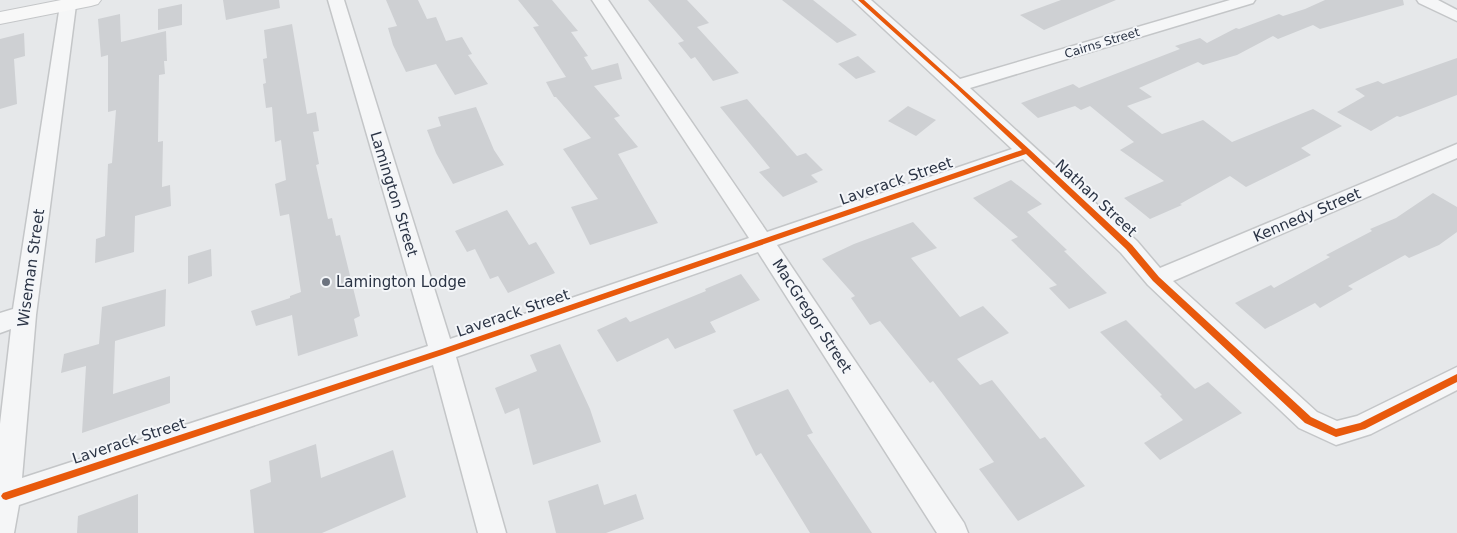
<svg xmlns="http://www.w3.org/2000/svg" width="1457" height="533" viewBox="0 0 1457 533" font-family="'DejaVu Sans',sans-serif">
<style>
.building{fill:#ced0d3}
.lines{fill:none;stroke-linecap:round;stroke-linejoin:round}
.street-casing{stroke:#c4c6c8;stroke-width:3}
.secondary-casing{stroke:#c4c6c8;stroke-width:2}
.street{fill:#f5f6f7;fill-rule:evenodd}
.secondary{fill:#f8f8f8;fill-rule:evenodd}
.cycleway-casing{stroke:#f4f6f9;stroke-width:3}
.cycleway{fill:#e8590c;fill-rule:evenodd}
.poi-dot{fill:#6c737f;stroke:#f4f6f9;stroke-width:2}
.labels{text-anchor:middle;stroke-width:4;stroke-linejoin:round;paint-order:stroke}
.far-street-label{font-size:12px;fill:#2b3445;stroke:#f4f6f9}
.street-label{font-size:15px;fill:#2b3445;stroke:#f4f6f9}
.poi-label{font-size:15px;fill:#2b3445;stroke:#f4f6f9;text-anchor:start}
</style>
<rect width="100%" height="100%" fill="#e6e8ea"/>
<g class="building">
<path d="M223,0H279L280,8L226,20Z"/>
<path d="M386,0H418L427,19L436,17L446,41L462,37L472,54L468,55L488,84L455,95L436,64L406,72L393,45L388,28L397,26Z"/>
<path d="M518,0H552L578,31L571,32L588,56L584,57L592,70L618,63L622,79L594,86L620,116L614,118L638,147L618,154L658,223L590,245L571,207L598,199L563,149L591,138L556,97H554L546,82L566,77L533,27L539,26Z"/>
<path d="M648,0H687L709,23L697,27L739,73L713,81L695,57L691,59L678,43L684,41Z"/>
<path d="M782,0H813L857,35L837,43Z"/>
<path d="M1061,0H1116L1044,30L1020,15Z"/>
<path d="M1325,0H1403L1404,5L1320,29L1313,25L1278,39L1273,36L1237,55L1203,65L1198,62L1139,88L1152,97L1127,106L1162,134L1203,120L1232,142L1313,109L1342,126L1301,148L1311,155L1246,187L1230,176L1180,204L1182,205L1150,219L1124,198L1164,181L1120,150L1134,142L1090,106L1081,110L1075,106L1038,118L1021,103L1073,84L1079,88L1180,49L1175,46L1200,38L1207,43L1236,28L1239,29L1279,14L1283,16L1305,9Z"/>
<path d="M182,4V25L158,30V9Z"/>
<path d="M120,14L121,42L166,31L167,61H164L165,74L159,75L158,142L163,141L162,187L170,185L171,206L135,216L134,252L95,263L96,239L105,236L108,164L112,163L116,110L108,112V55L101,57L98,19Z"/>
<path d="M292,24L307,114L316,112L319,131L313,132L319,164L316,165L328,219L332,218L336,236L340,235L360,316L354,319L358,336L298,356L292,315L256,326L251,311L290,298V296L301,292L289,214L280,216L275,184L286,180L281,140L275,142L272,107L266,108L263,84L266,83L263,59L267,58L264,30Z"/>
<path d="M24,33L25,56L14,59L17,104L0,109V39Z"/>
<path d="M858,56L876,72L856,79L838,64Z"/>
<path d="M1457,58V95L1400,117L1397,116L1371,131L1337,112L1365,96L1355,89L1378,81L1383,84Z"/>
<path d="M747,99L797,156L806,153L823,170L811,175L818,182L783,197L759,172L770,168L720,107Z"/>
<path d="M908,106L936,120L916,136L888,121Z"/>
<path d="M476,107L494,150L504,165L453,184L436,153L427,130L441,126L438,117Z"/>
<path d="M1011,180L1042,204L1027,212L1067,250L1064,251L1107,293L1069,309L1049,288L1057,285L1011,240L1018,237L973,198Z"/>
<path d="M1433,193L1457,207V232L1439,245L1409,258L1405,255L1348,286L1353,289L1320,308L1315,303L1265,329L1235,303L1271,285L1274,288L1330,257L1326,255L1372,231L1370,229L1396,218Z"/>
<path d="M507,210L529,245L536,242L555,273L508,293L498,276L490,279L475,249L467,252L455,231Z"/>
<path d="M913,222L937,248L911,258L960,317L983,306L1009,333L957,359L980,385L992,380L1040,439L1045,437L1085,486L1018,521L979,469L994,462L933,381L930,383L880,321L870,325L851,298L855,296L822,259L854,244Z"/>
<path d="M211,249L212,276L188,284V256Z"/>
<path d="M741,274L760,300L710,322L716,332L675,349L668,338L617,362L597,330L626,317L630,322L706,291L705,289Z"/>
<path d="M166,289L165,326L115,341L113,394L170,376V403L82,433L86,366L61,373L64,354L99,344L102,307Z"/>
<path d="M1126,320L1195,389L1208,382L1242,413L1160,460L1144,443L1183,420L1160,396L1162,395L1100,332Z"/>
<path d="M560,344L590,409L601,442L533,465L519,408L505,414L495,388L537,371L530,355Z"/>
<path d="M788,389L813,433L807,435L872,533H810L761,453L756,456L733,410Z"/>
<path d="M316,444L321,478L393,450L406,497L322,533H254L250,490L271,482L269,461Z"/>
<path d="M598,484L604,505L636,494L644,519L606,533H556L548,501Z"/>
<path d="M138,494V533H77L78,516Z"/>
</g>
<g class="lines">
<g class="street-casing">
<g id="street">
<path d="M68,0L74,2L76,5L36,315L22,478L428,346L328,0H344L450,339L749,238L592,0H608L767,232L1012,149L853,0H871L960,79L1230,0H1255L1253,3L970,88L1137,241L1160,268L1457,144V158L1173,281L1317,412L1337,421L1357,416L1457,367V390L1371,434L1336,445L1299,428L1148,285L1121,253L1023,159L777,245L964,523L968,533H937L758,252L456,357L506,533H478L433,365L19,505L14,533H0V424L11,329L0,333V313L13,309L60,5L62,2Z"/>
<path d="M1417,0H1438L1457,10V21L1419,3Z"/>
</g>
</g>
<g class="secondary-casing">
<path id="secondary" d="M61,0H101L98,4L91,6L0,24V12Z"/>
</g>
<use href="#street" class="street"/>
<use href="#secondary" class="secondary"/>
<g class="cycleway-casing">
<path id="cycleway" d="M858,0H864L1029,149L1132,245L1159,277L1311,417L1336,429L1360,423L1457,374V382L1365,429L1336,437L1305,423L1153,281L1126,249L1026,154L442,355L6,500L3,499L1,496L3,493L6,492L442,349L1022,150L955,87Z"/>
</g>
<use href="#cycleway" class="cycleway"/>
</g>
<circle class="poi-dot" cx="326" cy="282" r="5"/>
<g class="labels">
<g class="far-street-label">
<text transform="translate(1102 43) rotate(-17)" y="4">Cairns Street</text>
</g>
<g class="street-label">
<text transform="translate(896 181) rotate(-19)" y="5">Laverack Street</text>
<text transform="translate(394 194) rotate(73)" y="5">Lamington Street</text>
<text transform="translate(1096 198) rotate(43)" y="5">Nathan Street</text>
<text transform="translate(1307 215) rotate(-23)" y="5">Kennedy Street</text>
<text transform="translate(31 268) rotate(-82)" y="5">Wiseman Street</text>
<text transform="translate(513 313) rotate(-19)" y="5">Laverack Street</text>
<text transform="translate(812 316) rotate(57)" y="5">MacGregor Street</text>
<text transform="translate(129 441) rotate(-18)" y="5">Laverack Street</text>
</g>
<g class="poi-label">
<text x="336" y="287">Lamington Lodge</text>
</g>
</g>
</svg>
